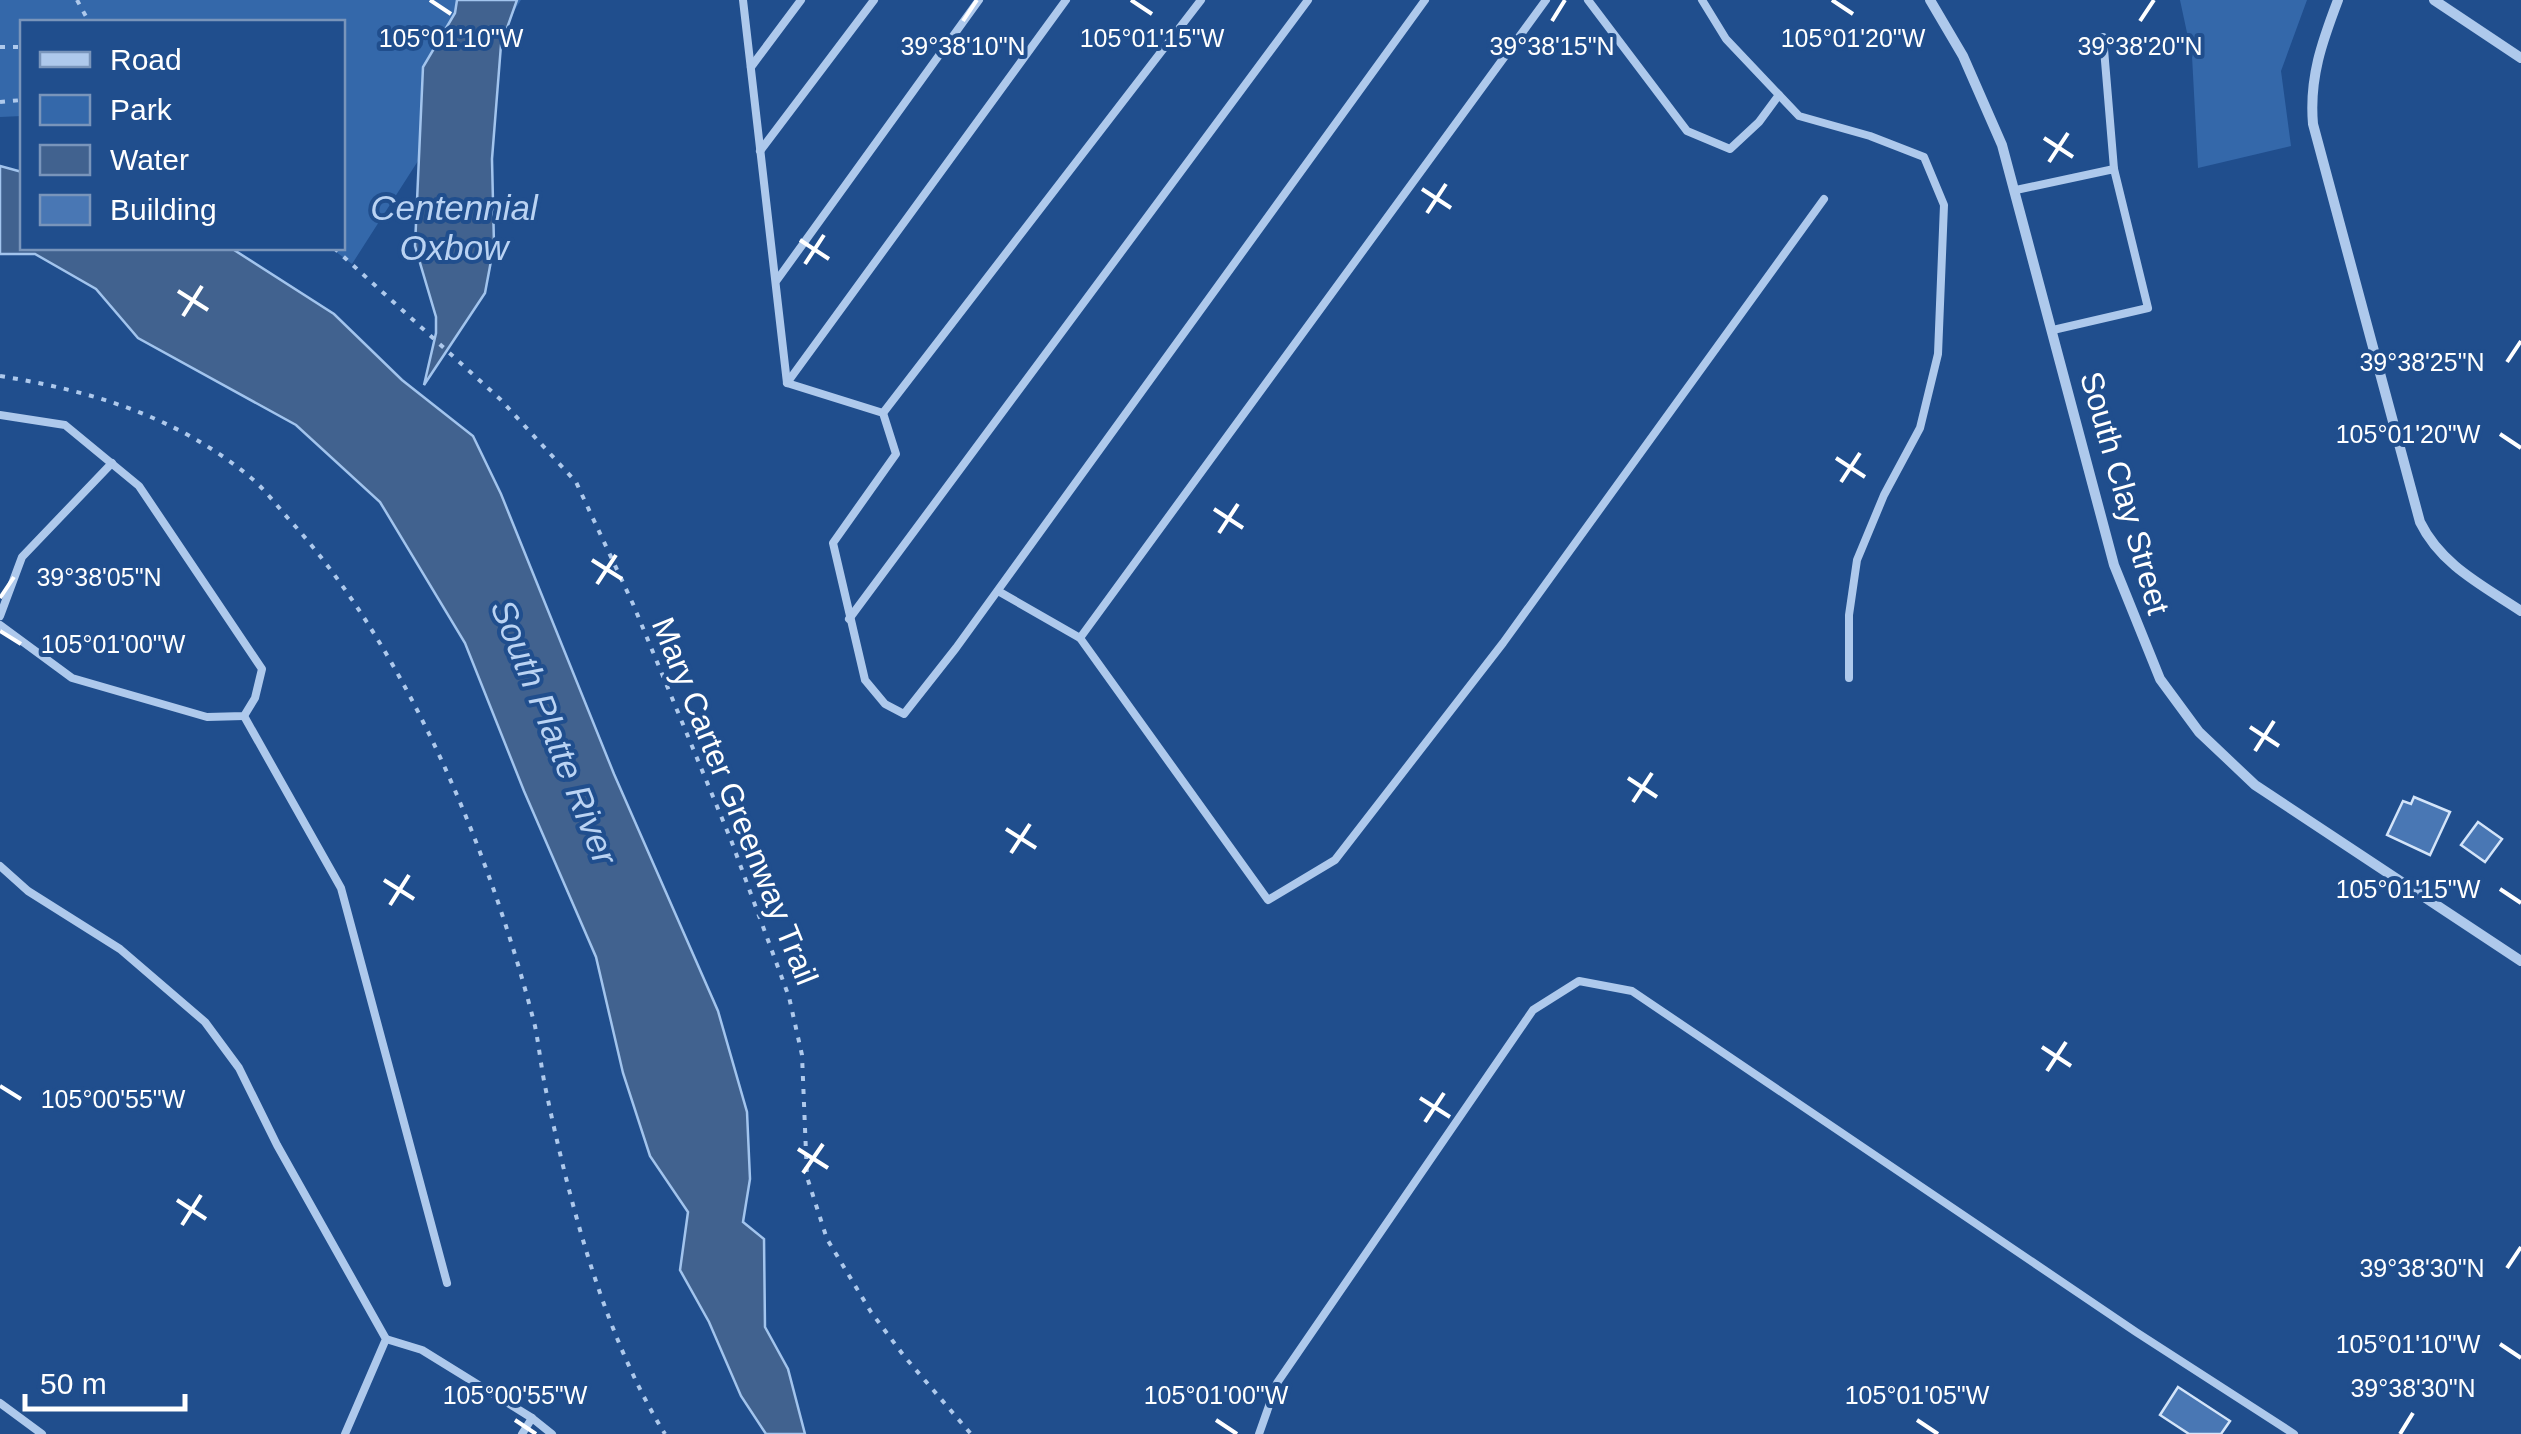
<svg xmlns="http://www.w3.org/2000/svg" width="2521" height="1434" viewBox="0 0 2521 1434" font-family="Helvetica,sans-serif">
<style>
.green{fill:#3468aa}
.water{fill:#41628f;stroke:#a2c4ed;stroke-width:2.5}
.building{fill:#4977b4;stroke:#d3e4f9;stroke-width:2.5}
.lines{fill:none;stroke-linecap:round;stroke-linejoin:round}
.path{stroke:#aec9ec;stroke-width:4;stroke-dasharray:5 8;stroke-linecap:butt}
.lane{stroke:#aec9ec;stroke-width:8}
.street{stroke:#aec9ec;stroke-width:10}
.ticks{fill:none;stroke:#fff;stroke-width:4}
.labels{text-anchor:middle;stroke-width:8;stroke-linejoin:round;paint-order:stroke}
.street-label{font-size:32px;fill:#fff;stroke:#204e8d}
.water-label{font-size:35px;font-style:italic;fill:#bad3f3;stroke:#204e8d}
.ticks-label{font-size:25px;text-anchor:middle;fill:#fff;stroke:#204e8d;stroke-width:8;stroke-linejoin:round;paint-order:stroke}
</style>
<rect width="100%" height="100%" fill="#204e8d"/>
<g class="green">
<path d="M0,0H521L352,264L331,248H342V22H22V116L0,117Z"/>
<path d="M2180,0H2307L2281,71L2291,146L2198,168L2192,56Z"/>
</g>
<g class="water">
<path d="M457,0H517L501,45L492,159L494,245L485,293L424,385L436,333V317L415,246L423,67L455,13Z"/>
<path d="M0,166L22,172V248H231L334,314L402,380L473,436L501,494L614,774L718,1011L747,1112L750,1179L743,1222L764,1239L765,1327L788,1369L805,1434H766L741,1396L709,1322L680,1270L688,1212L650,1156L623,1073L596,957L524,791L465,643L380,502L296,425L138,338L96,289L35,254H0Z"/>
</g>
<g class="building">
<path d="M2414,797L2450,812L2430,855L2387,835L2403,801L2411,804Z"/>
<path d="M2478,822L2502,839L2485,862L2461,845Z"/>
<path d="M2178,1387L2230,1421L2221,1434H2189L2160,1415Z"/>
</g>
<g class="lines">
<g class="path">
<path d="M77,0L89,22"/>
<path d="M0,47H22"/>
<path d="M0,102L22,100"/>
<path d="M334,248L500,399L576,482L633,604L731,840L789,997L802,1055L807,1177L827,1239L871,1312L904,1356L971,1434"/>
<path d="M0,376C92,391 175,416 249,476C266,490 280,510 295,526C411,657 492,858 535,1026C539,1046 541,1066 545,1086C569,1200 603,1334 665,1434"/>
</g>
<g class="lane">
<path d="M743,0L787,383L883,413L896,454L833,543L865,680L885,704L904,714L956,648L1425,0"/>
<path d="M1588,0L1687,131L1730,149L1759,122L1779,95"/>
<path d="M1702,0L1726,39L1799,116L1870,136L1924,157L1944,205L1938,354L1920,428L1884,495L1857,560L1849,615V678"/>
<path d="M2103,37L2114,169"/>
<path d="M751,67L801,0"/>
<path d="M760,151L874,0"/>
<path d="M2016,190L2114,169L2148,308L2053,330"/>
<path d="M777,280L979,0"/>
<path d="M787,383L1066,0"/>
<path d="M883,413L1201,0"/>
<path d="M0,415L65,425L139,486L262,669L255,698L244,716L207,717L72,678L0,625"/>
<path d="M998,591L1080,638L1268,900L1335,860L1503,643L1824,199"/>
<path d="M0,616L22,557L112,463"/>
<path d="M849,619L1308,0"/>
<path d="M1080,638L1546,0"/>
<path d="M244,716L341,888L447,1283"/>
<path d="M0,866L28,891L120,949L205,1022L239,1068L277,1145L386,1339L345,1434"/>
<path d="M386,1339L422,1350L532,1418"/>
<path d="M0,1403L42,1434"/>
<path d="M522,1434L532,1418L552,1434"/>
<path d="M1259,1434L1277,1383L1533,1010L1579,981L1632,991L2136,1332L2294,1434"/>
</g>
<g class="street">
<path d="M1930,0L1963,56L2002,145L2114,565L2160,679L2199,732L2255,785L2521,961"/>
<path d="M2338,0C2322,42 2309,78 2313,124L2420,522C2441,565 2482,585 2521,611"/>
<path d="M2434,0L2521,58"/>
</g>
</g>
<path class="ticks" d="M430,0L451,14M1131,0L1152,14M1832,0L1853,14M963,21L977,0M1552,21L1565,0M2140,21L2154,0M2044,138L2073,157M2049,162L2068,133M1422,189L1451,208M1427,213L1446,184M800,240L829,259M805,264L824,235M178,291L208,310M183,316L202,286M2507,362L2521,341M2500,434L2521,448M1836,458L1865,477M1841,482L1860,453M1214,509L1243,528M1219,533L1238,504M592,560L622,579M597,584L616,555M0,598L14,577M0,631L21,644M2250,727L2279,746M2255,751L2274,721M1628,778L1657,797M1633,802L1652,773M1006,829L1036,848M1011,853L1030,824M384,880L414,899M2500,889L2521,903M390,905L409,875M2042,1047L2071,1066M2047,1071L2066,1042M0,1086L21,1099M1420,1098L1450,1117M1425,1122L1444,1093M798,1149L828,1168M803,1173L823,1144M177,1200L206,1219M182,1225L201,1195M2507,1268L2521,1247M2500,1344L2521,1358M515,1420L536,1434M1216,1420L1237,1434M1917,1420L1938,1434M2400,1434L2413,1413"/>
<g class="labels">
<g class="street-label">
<text transform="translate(2125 493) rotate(74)" y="11">South Clay Street</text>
<text transform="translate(735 801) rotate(68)" y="11">Mary Carter Greenway Trail</text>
</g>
<g class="water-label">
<text x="454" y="220">Centennial<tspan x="454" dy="40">Oxbow</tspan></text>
<text transform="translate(554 732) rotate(68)" y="12">South Platte River</text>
</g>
</g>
<g class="ticks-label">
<text x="1152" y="47">105°01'15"W</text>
<text x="1853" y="47">105°01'20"W</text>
<text x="451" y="47">105°01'10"W</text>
<text x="963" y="55">39°38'10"N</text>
<text x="1552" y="55">39°38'15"N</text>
<text x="2140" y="55">39°38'20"N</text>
<text x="2422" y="371">39°38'25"N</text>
<text x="2408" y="443">105°01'20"W</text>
<text x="99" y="586">39°38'05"N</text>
<text x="113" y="653">105°01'00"W</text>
<text x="2408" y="898">105°01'15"W</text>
<text x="113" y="1108">105°00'55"W</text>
<text x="2422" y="1277">39°38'30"N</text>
<text x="2408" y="1353">105°01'10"W</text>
<text x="2413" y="1397">39°38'30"N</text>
<text x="515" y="1404">105°00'55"W</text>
<text x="1216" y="1404">105°01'00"W</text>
<text x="1917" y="1404">105°01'05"W</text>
</g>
<rect x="20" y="20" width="325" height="230" fill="#204e8d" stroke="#7995bb" stroke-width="2.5"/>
<rect x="40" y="52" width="50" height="15" fill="#aec9ec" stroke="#7995bb" stroke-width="2.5"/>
<text x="110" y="70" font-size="30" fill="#ffffff">Road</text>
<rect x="40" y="95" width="50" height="30" fill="#3468aa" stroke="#7995bb" stroke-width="2.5"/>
<text x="110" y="120" font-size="30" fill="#ffffff">Park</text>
<rect x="40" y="145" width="50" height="30" fill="#41628f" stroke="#7995bb" stroke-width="2.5"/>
<text x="110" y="170" font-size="30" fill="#ffffff">Water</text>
<rect x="40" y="195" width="50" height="30" fill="#4977b4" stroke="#7995bb" stroke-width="2.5"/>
<text x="110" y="220" font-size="30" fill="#ffffff">Building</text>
<path d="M25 1394v15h160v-15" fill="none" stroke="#ffffff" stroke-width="5"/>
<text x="40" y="1394" font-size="30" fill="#ffffff" stroke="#204e8d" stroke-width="8" paint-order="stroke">50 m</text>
</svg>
